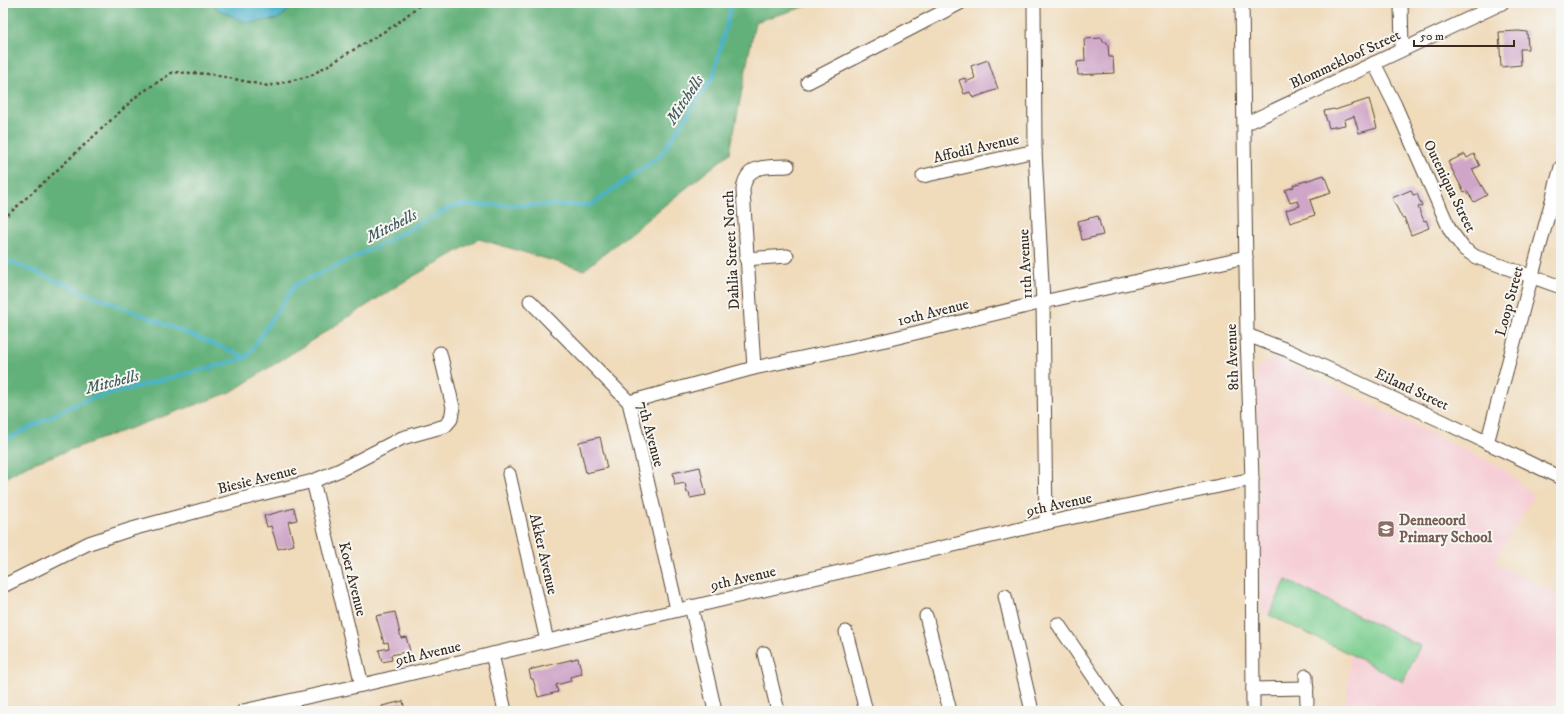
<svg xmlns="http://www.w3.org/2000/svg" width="1564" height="714" viewBox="0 0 1564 714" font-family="'IM FELL DW Pica',serif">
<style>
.built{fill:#f6cfd6}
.green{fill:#7bce90;stroke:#5b7c57}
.forest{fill:#64b17a;stroke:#506e4c}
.water{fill:#4bb3c9;stroke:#436e74}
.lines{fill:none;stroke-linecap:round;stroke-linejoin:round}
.stream{stroke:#4bb3c9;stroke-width:4}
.building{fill:#cfa5c8}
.minor-casing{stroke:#564536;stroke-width:15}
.path{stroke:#564536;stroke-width:2.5;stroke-dasharray:3 3;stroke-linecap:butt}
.minor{stroke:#fff;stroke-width:13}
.labels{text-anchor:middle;stroke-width:4;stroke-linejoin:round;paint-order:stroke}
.street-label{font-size:15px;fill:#3b2a1e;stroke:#f6f6f2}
.education-label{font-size:15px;font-weight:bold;fill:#785e54;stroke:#f6f6f2;text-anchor:start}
.water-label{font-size:16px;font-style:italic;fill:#415a5a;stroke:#f6f6f2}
</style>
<rect width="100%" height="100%" fill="#f6f6f2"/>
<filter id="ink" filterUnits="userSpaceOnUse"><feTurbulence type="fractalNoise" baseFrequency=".025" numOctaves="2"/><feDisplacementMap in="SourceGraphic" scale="8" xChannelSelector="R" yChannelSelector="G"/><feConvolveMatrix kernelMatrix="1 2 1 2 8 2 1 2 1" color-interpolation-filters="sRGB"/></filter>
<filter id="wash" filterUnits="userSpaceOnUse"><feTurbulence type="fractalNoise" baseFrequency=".012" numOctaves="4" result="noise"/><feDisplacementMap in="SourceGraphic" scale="16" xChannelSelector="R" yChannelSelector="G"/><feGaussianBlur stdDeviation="0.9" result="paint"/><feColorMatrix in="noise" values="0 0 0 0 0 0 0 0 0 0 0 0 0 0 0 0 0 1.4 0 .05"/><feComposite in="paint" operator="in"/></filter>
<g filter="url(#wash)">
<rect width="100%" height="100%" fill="#f0dbbb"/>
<path class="built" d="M1274,357L1504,469L1534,496L1494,562L1561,595V711H1346L1350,654L1261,611L1256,369Z"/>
<path class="green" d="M1286,580L1420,646L1403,682L1350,654L1269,615Z"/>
<path class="forest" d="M3,3H817L755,22L730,153L584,270L479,239L405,281L231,392L28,465L3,479Z"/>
<path class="water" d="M213,3H298L278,19L247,23L217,9Z"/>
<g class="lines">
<g class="stream">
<path d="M3,259L246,357"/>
<path d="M3,441L82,401L246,358L295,285L382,244L455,205H591L661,155L713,77L732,3"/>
</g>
</g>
<g id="blocks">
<g class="building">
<path d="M1519,31L1527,32L1528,49H1520L1521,65L1501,67L1499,32Z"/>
<path d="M1102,38L1103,42H1107V45H1108L1109,57H1113L1114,73L1078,75L1077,62L1085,61L1084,39Z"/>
<path d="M988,60L998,89L973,98L970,92L964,94L959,80L965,78L966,82L975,78L971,66Z"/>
<path d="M1369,99L1377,128L1359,133L1354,116L1344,120L1345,125L1329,128L1324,111L1334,109L1335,110Z"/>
<path d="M1465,154L1467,158L1474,154L1480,166L1472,169L1487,195L1474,202L1467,191L1464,192L1448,162Z"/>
<path d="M1324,175L1331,193L1310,200L1315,215L1290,223L1286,210L1300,206L1298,201L1290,203L1285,190L1294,187L1293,185Z"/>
<path d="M1411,190L1413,195L1417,194L1422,206L1418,207L1424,221L1426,220L1429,228L1411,235L1404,217L1402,218L1392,198Z"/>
<path d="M1098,216L1103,235L1082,240L1078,221Z"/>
<path d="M600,437L607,468L586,473L579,442Z"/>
<path d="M700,467L706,495L690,498L689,492L687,493L685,483L675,485L673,473Z"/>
<path d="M294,508L297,520L288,522L294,545L278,549L271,526L267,527L264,516Z"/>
<path d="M395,612L401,638L406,637L410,651L391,655L392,660L382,662L379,650L389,648L388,642L384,643L376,616Z"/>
<path d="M578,658L582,674L570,677L571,681L556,685L558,692L538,697L533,679H531L529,670Z"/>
<path d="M403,701L405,711H383L382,706Z"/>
</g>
</g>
</g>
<g filter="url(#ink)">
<use href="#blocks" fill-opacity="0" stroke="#564536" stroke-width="1"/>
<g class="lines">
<g class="minor-casing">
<g id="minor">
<path d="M1034,3L1035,151L1043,302L1046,523"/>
<path d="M1242,3L1247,335L1252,479L1253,711"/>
<path d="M1401,3L1402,49"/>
<path d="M1374,63L1395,105L1450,230L1464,249L1476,257L1561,287"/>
<path d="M808,82L960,3"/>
<path d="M1245,124L1502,3"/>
<path d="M923,176L1035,151"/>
<path d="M746,259L787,256"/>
<path d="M530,301L629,402L677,609"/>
<path d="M1247,335L1287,350L1442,421L1561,478"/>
<path d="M754,368L743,190C746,163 767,167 788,166"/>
<path d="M629,402L754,368L886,340L1043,302L1246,257"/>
<path d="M1487,443L1561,167"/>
<path d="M509,474L547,641"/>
<path d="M313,481L362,685"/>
<path d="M3,586L89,543L132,529L265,493L313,481L340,470L402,438L445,426L451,419L453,407L440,353"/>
<path d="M1005,596L1032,711"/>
<path d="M691,606L715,711"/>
<path d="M926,616L950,711"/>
<path d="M1058,624L1117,711"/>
<path d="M846,632L866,711"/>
<path d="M764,653L778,711"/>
<path d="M492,654L505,711"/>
<path d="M1306,676L1307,703"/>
<path d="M1253,689L1307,688"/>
<path d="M243,711L362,685L1046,523L1252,479"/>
</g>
</g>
<path class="path" d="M3,219L53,174L138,95L173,72L210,74L268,86L310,76L395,25L422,3"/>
<use href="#minor" class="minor"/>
</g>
</g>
<defs>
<g id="school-square" transform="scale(0.9)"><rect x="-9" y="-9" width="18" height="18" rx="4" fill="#8d6e63" stroke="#f6f6f2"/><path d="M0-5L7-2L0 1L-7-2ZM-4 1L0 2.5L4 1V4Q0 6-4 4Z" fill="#fff"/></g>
</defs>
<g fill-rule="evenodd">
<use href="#school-square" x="1386" y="529"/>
</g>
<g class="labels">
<g class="street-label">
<text transform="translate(1345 59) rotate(-25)" y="5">Blommekloof Street</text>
<text transform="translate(976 148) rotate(-13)" y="5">Affodil Avenue</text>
<text transform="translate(1450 186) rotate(64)" y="5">Outeniqua Street</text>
<text transform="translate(731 250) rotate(-93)" y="5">Dahlia Street North</text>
<text transform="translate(1025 264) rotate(-93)" y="5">11th Avenue</text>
<text transform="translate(1509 301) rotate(-75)" y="5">Loop Street</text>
<text transform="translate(933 312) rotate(-14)" y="5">10th Avenue</text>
<text transform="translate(1232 357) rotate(-92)" y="5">8th Avenue</text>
<text transform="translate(1412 389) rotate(25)" y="5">Eiland Street</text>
<text transform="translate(651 434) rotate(75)" y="5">7th Avenue</text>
<text transform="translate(257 479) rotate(-14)" y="5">Biesie Avenue</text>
<text transform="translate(1059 504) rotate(-12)" y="5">9th Avenue</text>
<text transform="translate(544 554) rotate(77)" y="5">Akker Avenue</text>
<text transform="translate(743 578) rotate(-13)" y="5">9th Avenue</text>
<text transform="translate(353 579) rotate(76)" y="5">Koer Avenue</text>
<text transform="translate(428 653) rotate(-13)" y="5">9th Avenue</text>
</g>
<g class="education-label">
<text x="1399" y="525">Denneoord<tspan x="1399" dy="17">Primary School</tspan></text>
</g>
<g class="water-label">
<text transform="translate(684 99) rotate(-57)" y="6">Mitchells</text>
<text transform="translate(391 225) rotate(-27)" y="6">Mitchells</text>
<text transform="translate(112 381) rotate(-15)" y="6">Mitchells</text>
</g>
</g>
<rect width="1564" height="714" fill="none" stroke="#f6f6f2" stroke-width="16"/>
<path d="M1414 40v6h100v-6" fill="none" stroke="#3b2a1e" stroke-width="2"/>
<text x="1420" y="40" font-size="12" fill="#3b2a1e" stroke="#f6f6f2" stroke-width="3" paint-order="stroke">50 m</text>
</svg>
